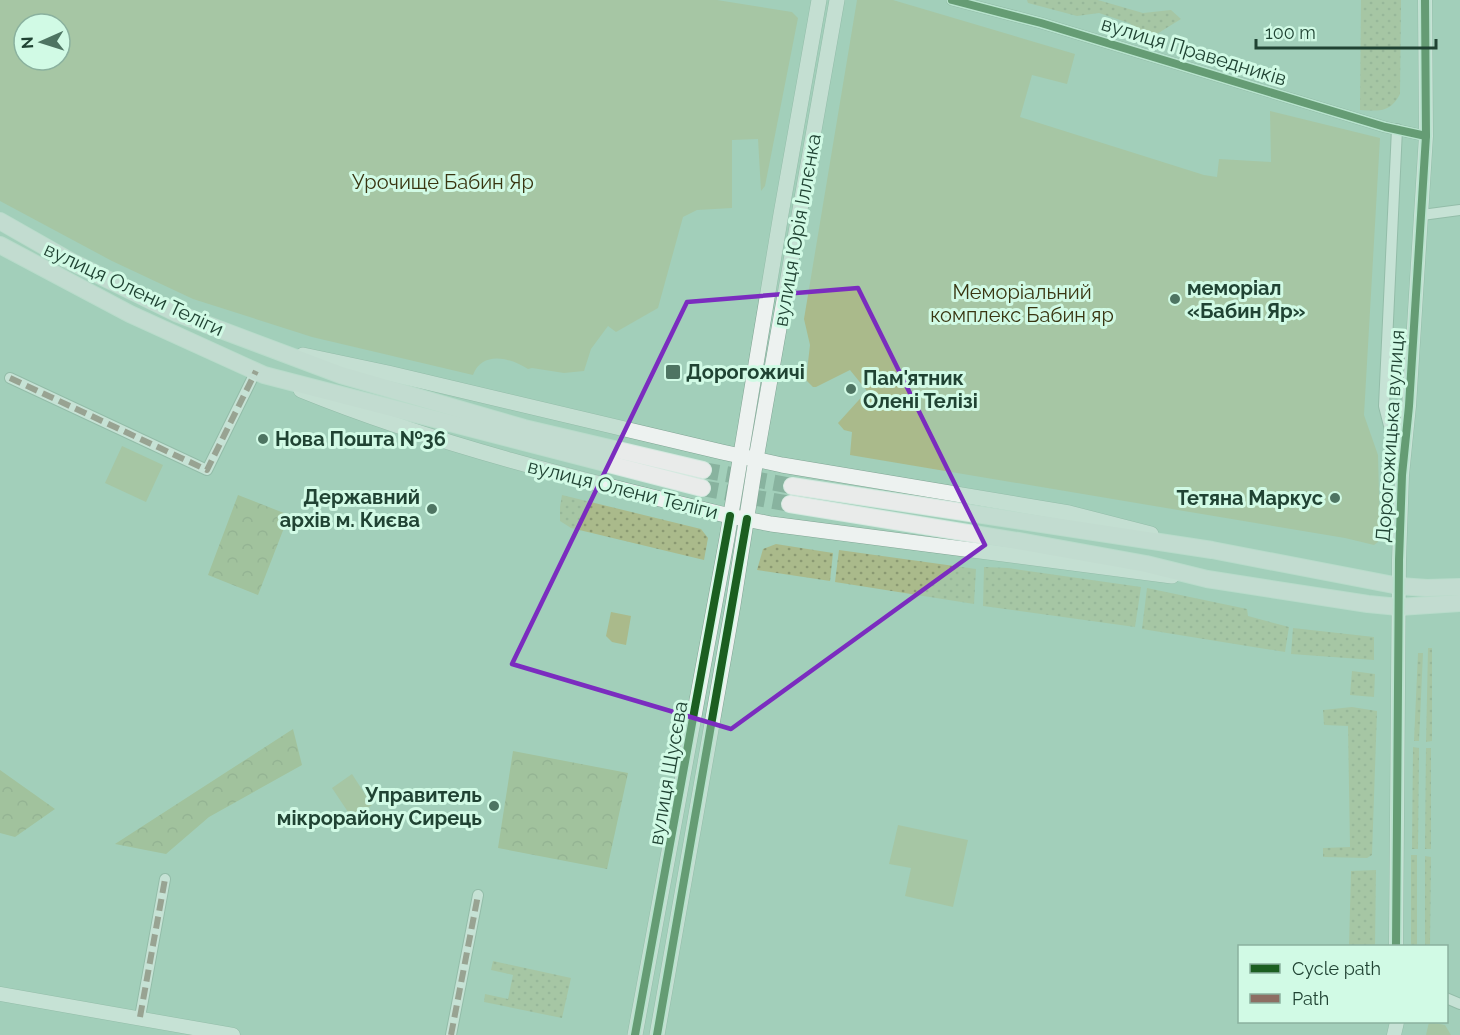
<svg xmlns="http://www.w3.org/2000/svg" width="1460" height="1035" viewBox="0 0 1460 1035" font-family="Raleway,sans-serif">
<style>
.grass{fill:url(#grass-dots)}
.forest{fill:url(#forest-crowns)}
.park{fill:#aaba8b;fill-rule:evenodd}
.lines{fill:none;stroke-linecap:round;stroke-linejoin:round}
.primary-tunnel{stroke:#88b39f;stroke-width:16;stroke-dasharray:16 8;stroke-linecap:butt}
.minor-casing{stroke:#80a594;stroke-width:12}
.tertiary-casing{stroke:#80a594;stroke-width:15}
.secondary-casing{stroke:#80a594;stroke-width:16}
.primary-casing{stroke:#d5e9e0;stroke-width:18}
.minor{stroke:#f1f8f5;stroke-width:10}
.tertiary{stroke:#f1f8f5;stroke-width:14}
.secondary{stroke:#edf2f0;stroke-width:15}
.primary{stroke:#e9ebea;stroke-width:16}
.quiet{stroke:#8d6e63;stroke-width:6;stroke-dasharray:12 6;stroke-linecap:butt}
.cycleway-casing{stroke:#d1fae5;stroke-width:11}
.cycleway{stroke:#1b5e20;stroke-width:8}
.marked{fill:none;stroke:#7b2cbf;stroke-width:4.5;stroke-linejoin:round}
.poi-dot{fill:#4e7462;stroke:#d1fae5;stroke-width:2}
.labels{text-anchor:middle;stroke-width:6;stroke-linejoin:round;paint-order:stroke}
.street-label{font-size:20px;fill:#204333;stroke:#d1fae5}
.park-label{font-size:20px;fill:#393511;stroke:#d1fae5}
.poi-label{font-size:20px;font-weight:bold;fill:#204333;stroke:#d1fae5;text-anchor:start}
</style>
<defs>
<pattern id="grass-dots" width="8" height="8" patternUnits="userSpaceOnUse" patternTransform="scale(1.5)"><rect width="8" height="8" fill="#aaba8b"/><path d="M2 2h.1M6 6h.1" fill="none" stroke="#8a9972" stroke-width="1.8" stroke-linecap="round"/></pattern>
<pattern id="forest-crowns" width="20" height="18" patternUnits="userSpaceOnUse" patternTransform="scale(1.5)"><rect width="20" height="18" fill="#a1b17a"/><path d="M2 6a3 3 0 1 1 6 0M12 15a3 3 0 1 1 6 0" fill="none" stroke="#839265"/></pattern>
</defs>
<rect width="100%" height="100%" fill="#a2cfba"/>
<g class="grass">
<path d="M1027,0H1098L1143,13L1171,10L1181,19L1152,37L1129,23L1099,13L1077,16L1028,3Z"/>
<path d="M1361,0H1401L1400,94C1390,113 1379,111 1360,110Z"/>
<path d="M562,495L701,529L708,538L704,560L571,528L560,521V507Z"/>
<path d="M776,544L833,553L830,581L757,570L763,549Z"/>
<path d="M839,550L976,569L974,604L835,582Z"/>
<path d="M984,567L1008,568L1141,587L1135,627L983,606Z"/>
<path d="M1147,588L1247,609L1248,616L1289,627L1285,652L1142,629Z"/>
<path d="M1293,628L1374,637V660L1291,654Z"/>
<path d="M1428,648H1432V741L1426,742Z"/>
<path d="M1418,653H1423L1419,741H1414Z"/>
<path d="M1352,671L1375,674L1374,697L1350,695Z"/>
<path d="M1352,707L1377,711L1372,855L1367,858L1323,857V848L1350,847L1348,726L1324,725L1323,710Z"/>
<path d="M1413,747L1419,748L1418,849H1412Z"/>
<path d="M1426,748H1431V849H1425Z"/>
<rect x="1411" y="855" width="6" height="91"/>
<path d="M1425,856L1431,857L1430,946H1425Z"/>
<path d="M1376,870L1375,946H1349L1351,871Z"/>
<path d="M493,961L571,978L562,1018L484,1002L485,994L508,999L513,975L491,970Z"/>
</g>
<g class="forest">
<path d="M238,495L289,515L258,595L208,575Z"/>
<path d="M293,729L302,765L209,817L166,854L115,844Z"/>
<path d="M513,751L628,773L607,869L498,848Z"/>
<path d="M0,770L55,809L15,837L0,833Z"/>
</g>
<g class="park">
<path d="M0,0H717L792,12L798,18L765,186L761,191L758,139L732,140V208L697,210L683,217L658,308L616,332L608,326L591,349L584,371L564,373L532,368L528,369C509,357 482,351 473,375L312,337L193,299L112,261L0,201ZM24,24H60V60H24Z"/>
<path d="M857,0H893L1075,54L1067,84L1032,75L1020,117L1204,175L1217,177L1219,159L1271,162L1270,111L1380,138L1364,415L1378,455L1380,529L1378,542L1374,545L1345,538L850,455L852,432L844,430L838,423L867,391L850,370L816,387H813L806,380L810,345L804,319Z"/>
<path d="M122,446L163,465L146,502L105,483Z"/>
<path d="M611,612L631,616L626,645L612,642L606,636Z"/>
<path d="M352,774L372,805L352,818L332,788Z"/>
<path d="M898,825L968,840L953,907L905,896L911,868L889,864Z"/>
<path d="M1429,1022L1445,1025L1451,1035H1426Z"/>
</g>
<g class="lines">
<g class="primary-tunnel">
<path d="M703,470L792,486"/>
<path d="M702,488L790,504"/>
</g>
<g class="minor-casing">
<g id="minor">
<path d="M952,0L1041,23L1385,127L1426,136"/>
<path d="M1397,129L1384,406L1400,469"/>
<path d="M1422,215L1460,210"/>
<path d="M10,378L207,470L256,371"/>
<path d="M1446,998L1460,1004"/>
<path d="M140,1017L165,879"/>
<path d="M451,1035L478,895"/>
</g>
</g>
<g class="tertiary-casing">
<g id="tertiary">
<path d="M1396,946L1399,560L1402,475L1409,406L1426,136L1425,0"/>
<path d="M0,994L233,1035"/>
<path d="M1394,1035L1397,1022"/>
</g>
</g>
<g class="secondary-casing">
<g id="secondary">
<path d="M303,355L388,373L722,452L782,465L1069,513L1151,534"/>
<path d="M301,390C439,446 585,481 730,516L771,524L1172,576"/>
<path d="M635,1035L727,538L781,214L819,0"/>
<path d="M657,1035L733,605L756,459L837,0"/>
</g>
</g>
<g class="primary-casing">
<g id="primary">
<path d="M0,221L72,262L176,313L341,375L524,428L703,470"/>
<path d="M0,245L130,314L264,375L702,488"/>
<path d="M792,486L1212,550L1399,586L1427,588L1460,587"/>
<path d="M790,504L1018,541L1146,564L1207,579L1368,604L1399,607L1460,603"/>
</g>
</g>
<use href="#minor" class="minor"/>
<use href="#tertiary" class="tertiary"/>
<use href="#secondary" class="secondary"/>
<use href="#primary" class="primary"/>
<g class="quiet">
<path d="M10,378L207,470L256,371"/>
<path d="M140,1017L165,879"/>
<path d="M451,1035L478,895"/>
</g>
<g class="cycleway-casing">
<g id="cycleway">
<path d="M952,0L1041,23L1385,127L1426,136"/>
<path d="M1396,946L1399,560L1402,475L1409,406L1426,136L1425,0"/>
<path d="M635,1035L730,516"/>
<path d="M657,1035L747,519"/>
</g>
</g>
<use href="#cycleway" class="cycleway"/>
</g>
<path d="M0 0H1460V1035H0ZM858,288L985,545L731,729L512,664L687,302Z" fill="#a2cfba" fill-opacity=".55" fill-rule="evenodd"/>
<path class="marked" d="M858,288L985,545L731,729L512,664L687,302Z"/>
<g class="poi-dot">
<circle cx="1175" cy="299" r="6"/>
<rect x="665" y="364" width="16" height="16" rx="3"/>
<circle cx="851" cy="389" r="6"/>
<circle cx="263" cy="439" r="6"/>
<circle cx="1335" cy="498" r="6"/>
<circle cx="432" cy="509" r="6"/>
<circle cx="494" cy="806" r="6"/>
</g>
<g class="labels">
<g class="street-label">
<text transform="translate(1194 51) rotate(17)" y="7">вулиця Праведників</text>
<text transform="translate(797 230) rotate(-80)" y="7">вулиця Юрія Іллєнка</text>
<text transform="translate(134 289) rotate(25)" y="7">вулиця Олени Теліги</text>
<text transform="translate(1390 436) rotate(-86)" y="7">Дорогожицька вулиця</text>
<text transform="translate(623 489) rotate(14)" y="7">вулиця Олени Теліги</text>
<text transform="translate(668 773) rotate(-80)" y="7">вулиця Щусєва</text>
</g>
<g class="park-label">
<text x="443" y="189">Урочище Бабин Яр</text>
<text x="1022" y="299">Меморіальний<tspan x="1022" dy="23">комплекс Бабин яр</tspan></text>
</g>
<g class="poi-label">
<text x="1187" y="295">меморіал<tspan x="1187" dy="23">«Бабин Яр»</tspan></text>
<text x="686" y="379">Дорогожичі</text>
<text x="863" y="385">Пам'ятник<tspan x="863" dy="23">Олені Телізі</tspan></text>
<text x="275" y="446">Нова Пошта №36</text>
<text x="420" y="504" text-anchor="end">Державний<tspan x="420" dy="23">архів м. Києва</tspan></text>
<text x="1323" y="505" text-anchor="end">Тетяна Маркус</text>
<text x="482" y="802" text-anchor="end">Управитель<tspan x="482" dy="23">мікрорайону Сирець</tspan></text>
</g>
</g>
<rect x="1238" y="945" width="210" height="78" fill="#d1fae5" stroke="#8ab19e" stroke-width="1.5"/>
<rect x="1250" y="964" width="30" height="9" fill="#1b5e20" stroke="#8ab19e" stroke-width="1.5"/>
<text x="1292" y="975" font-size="18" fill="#204333">Cycle path</text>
<rect x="1250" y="994" width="30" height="9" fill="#8d6e63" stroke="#8ab19e" stroke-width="1.5"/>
<text x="1292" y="1005" font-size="18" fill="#204333">Path</text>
<g transform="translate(42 42) rotate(267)"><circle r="28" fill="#d1fae5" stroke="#8ab19e" stroke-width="1.5"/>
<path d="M0-4.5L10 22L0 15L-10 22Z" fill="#4e7462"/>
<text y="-9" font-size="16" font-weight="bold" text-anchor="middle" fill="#204333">N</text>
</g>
<path d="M1256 39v9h180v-9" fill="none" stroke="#204333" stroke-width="3"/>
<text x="1265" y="39" font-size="18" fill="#204333" stroke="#d1fae5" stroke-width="4.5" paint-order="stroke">100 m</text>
</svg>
